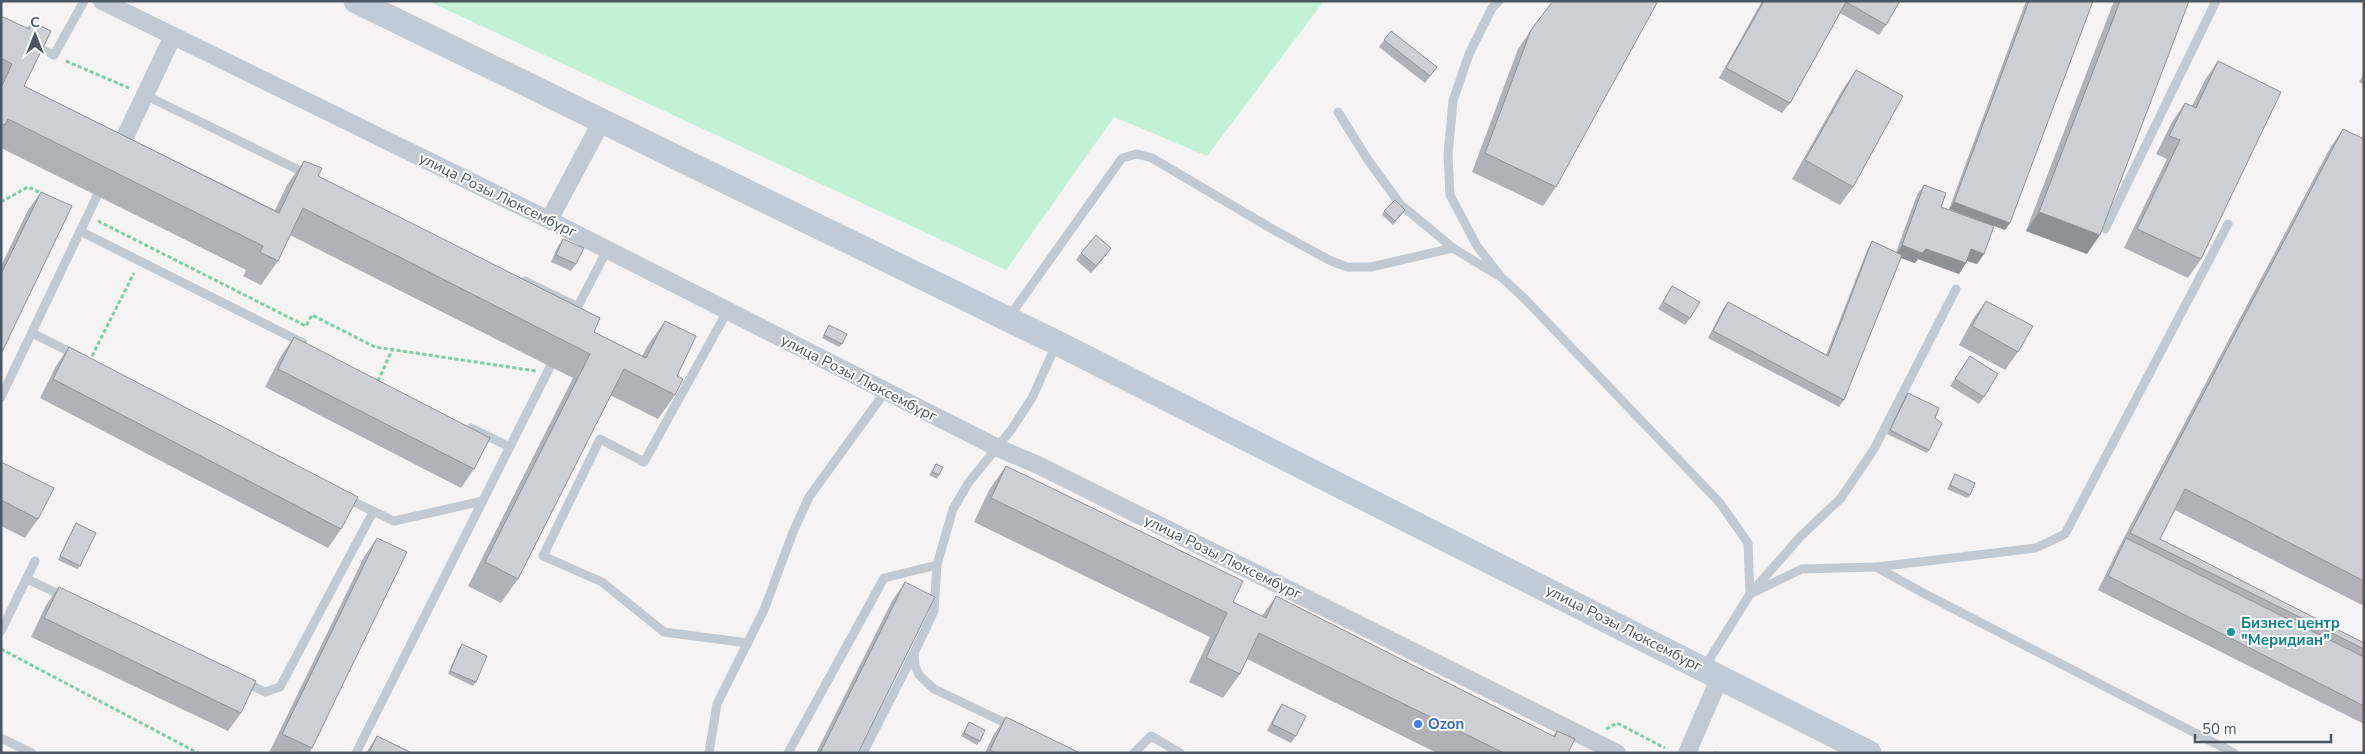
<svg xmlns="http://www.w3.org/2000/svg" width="2365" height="754" viewBox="0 0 2365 754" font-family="'Nunito Sans',sans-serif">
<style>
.green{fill:#c3f1d5}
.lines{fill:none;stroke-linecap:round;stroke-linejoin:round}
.path{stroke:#7ad0a6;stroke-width:3;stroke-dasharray:4 2.5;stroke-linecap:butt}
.service{stroke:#c1cad2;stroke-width:9}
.minor{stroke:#c1cad2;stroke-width:18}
.secondary{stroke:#c1cbd6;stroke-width:25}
.wall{fill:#b0b2b7}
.shaded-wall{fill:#909195}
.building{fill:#cdcfd5;stroke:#909195}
.culture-dot{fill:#0f9aa8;stroke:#fff;stroke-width:2}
.shop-dot{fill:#3f7fe0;stroke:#fff;stroke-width:2}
.labels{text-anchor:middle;stroke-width:4;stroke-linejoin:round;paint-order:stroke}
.street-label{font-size:15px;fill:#4a5661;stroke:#fff}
.culture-label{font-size:15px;font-weight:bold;fill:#0d838f;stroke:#fff;text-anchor:start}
.shop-label{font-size:15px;font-weight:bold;fill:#366cbe;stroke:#fff;text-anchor:start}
</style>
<rect width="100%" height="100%" fill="#f5f3f3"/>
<path class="green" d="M428,1H1324L1207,156L1114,117L1006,270Z"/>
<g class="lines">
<g class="path">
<path d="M66,61L129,88"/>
<path d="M1,202L28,187L43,194"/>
<path d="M98,221L306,326L312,315L375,347L536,371"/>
<path d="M92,356L134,273"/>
<path d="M378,381L392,350"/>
<path d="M1,649L198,753"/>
<path d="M1606,729L1617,723L1665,748"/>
<path d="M1714,753H1716"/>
</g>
<g class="service">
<path d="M1499,1L1492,8L1469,54L1453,101L1448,155L1450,195L1477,246L1501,277L1525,299L1720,503L1748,543L1750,594L1800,537L1841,498L1874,449L1956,289"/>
<path d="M31,44L54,55L84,1"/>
<path d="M145,95L307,174"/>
<path d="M1338,112L1368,160L1400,204L1453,248L1497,275"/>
<path d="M2105,229L2216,1"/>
<path d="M80,231L303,343"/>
<path d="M525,281L578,307"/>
<path d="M728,310L644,462L600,439L543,556L602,582L664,632L748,643"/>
<path d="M575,312L607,250"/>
<path d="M1009,317L1122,158L1137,154L1152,158L1274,230L1331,261L1347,267H1371L1453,248"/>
<path d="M32,333L78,356"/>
<path d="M1,397L97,196"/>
<path d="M471,428L510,447"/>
<path d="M346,498L394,521L483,501"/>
<path d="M1877,567L2036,548L2065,534L2228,224"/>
<path d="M27,579L65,597"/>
<path d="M1,631L35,561"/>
<path d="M1704,668L1750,594L1802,569L1876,567L1925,594L2234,753"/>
<path d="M244,682L265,692L280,687L373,512"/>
<path d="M1014,727L934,689L919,675L915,666L914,653L934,611L937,565L953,509L969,482L1011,430L1032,398L1056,345"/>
<path d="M1,738L32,753"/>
<path d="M356,753L550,367"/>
<path d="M709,753L717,704L764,610L793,532L809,497L885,392"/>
<path d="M788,753L884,578L937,565"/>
<path d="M863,753L914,653"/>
<path d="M1134,753L1151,736L1180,753"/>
</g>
<g class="minor">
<path d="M102,1L549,220L996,447L1038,465L1617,753"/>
<path d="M115,158L173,36"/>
<path d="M549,220L602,121"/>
<path d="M1687,753L1720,677"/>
</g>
<path class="secondary" d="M356,1L1057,343L1869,753"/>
</g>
<g class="wall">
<path d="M1762,1H1900L1886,25L1879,35L1840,13L1790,103L1782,113L1719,78Z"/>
<path d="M2026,1H2093L2005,230L1949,209Z"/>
<path d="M2114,1H2189L2087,254L2026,231Z"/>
<path d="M1,16L27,29L32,22L24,86L275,210L287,185L304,161L318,176L594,332L642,356L648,345L665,321L677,376L675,395L658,419L610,395L518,579L501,603L468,586L573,378L290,235L278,261L261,285L243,276L246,270L1,148Z"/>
<path d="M1531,30L1556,187L1543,206L1472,172L1518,49Z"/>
<path d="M1391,31L1437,67L1425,83L1379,47Z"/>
<path d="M2218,61L2201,259L2188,278L2124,248L2167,159L2156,154L2172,122L2185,103L2192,106L2205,80Z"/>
<path d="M1856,70L1853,187L1840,205L1792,179L1843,89Z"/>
<path d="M2364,73V85L2359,82Z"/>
<path d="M2343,129L2364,139V606L2175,510L2160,539L2364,643V724L2098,590L2117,551L2330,148Z"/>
<path d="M1924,185L1941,207L1984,254L1977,264L1967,261L1959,274L1918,259L1915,263L1901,258L1844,400L1839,407L1708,338L1723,309L1728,302L1826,355L1868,248L1872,241L1896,252L1917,195Z"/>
<path d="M41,192L1,354V266L28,210Z"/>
<path d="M1405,210L1393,225L1382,215L1384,211Z"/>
<path d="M563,239L576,264L571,271L551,262L558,246Z"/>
<path d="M1081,253L1106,255L1091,273L1076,260Z"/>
<path d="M1672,286L1690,318L1685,325L1658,309Z"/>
<path d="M1986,301L2018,352L2005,370L1959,345L1973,319Z"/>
<path d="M829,325L842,344L839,347L822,338Z"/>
<path d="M294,337L474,469L461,488L265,387L281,356Z"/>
<path d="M69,347L341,529L328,548L40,398L56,366Z"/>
<path d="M1970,356L1984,397L1979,404L1950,386Z"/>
<path d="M1908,393L1935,418L1929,450L1927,453L1887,434L1905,396Z"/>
<path d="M1,462L38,519L25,538L1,526Z"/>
<path d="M936,464L939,475L937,479L929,475Z"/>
<path d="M1006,466L1233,602L1262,616L1276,596L1553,736L1557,731L1568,753H1437L1247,659L1240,674L1223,698L1189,682L1210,637L974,522L989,490Z"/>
<path d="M1955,474L1970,495L1967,498L1947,489Z"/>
<path d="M76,523L80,566L77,569L58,560Z"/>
<path d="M377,538L312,748L309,753H269L364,557Z"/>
<path d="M905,582L858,753H816L892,601Z"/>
<path d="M59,587L241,713L228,731L31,637L46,605Z"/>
<path d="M462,644L476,682L473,686L448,674L459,648Z"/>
<path d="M1282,704L1296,736L1291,743L1267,731L1277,711Z"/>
<path d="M1006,717L1080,753H985L993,736Z"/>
<path d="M969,722L980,741L977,745L961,736Z"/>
<path d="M377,736L412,753H366Z"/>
</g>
<g class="shaded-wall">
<path d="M1954,202L2010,223L2005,230L1949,209Z"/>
<path d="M2039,212L2100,235L2087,254L2026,231Z"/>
<path d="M1902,245L1926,249L1966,263L1959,274L1918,259L1915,263L1895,256Z"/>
<path d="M1111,248L1106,255L1091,273L1096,266Z"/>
<path d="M1971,249L1984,254L1977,264L1964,260Z"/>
</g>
<g class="building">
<path d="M1553,1H1658L1556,187L1485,153L1531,30Z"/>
<path d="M1764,1H1900L1886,25L1846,2L1790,103L1726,68Z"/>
<path d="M2029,1H2093L2010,223L1954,202Z"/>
<path d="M2120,1H2189L2100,235L2039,212Z"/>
<path d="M1,16L29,29L32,22L51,31L24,86L279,213L304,161L322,168L318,176L600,318L594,332L646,358L665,321L696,336L677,376L683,379L675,395L624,369L518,579L485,562L590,354L303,208L278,261L260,252L263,246L8,119L5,125L1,123V88L12,64L1,58Z"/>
<path d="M1391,31L1437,67L1430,76L1384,40Z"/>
<path d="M2218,61L2281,92L2201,259L2137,229L2180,140L2169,136L2185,103L2196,108Z"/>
<path d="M1856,70L1903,96L1853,187L1805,160Z"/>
<path d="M2343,129L2364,139V581L2185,489L2160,539L2364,643V649L2130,533Z"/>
<path d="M1924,185L1946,193L1941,207L1994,226L1984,254L1971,249L1966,263L1926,249L1922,253L1902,245Z"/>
<path d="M41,192L72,206L1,354V274Z"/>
<path d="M1395,200L1405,210L1395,221L1384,211Z"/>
<path d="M1096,235L1111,248L1096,266L1081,253Z"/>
<path d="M563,239L584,248L576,264L556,255Z"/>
<path d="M1872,241L1902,255L1844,400L1713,331L1728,302L1828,356Z"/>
<path d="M1672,286L1700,302L1690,318L1663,302Z"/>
<path d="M1986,301L2033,326L2018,352L1972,326Z"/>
<path d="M829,325L847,334L842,344L824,335Z"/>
<path d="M294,337L490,438L474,469L278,369Z"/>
<path d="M69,347L358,497L341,529L53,379Z"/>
<path d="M1970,356L1998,374L1984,397L1955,379Z"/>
<path d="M1908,393L1939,408L1935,418L1942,423L1929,450L1890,430Z"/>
<path d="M1,462L54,488L38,519L1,500Z"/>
<path d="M936,464L943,467L939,475L932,472Z"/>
<path d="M1006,466L1243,581L1233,602L1266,618L1276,596L1555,737L1557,731L1575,739L1568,753H1504L1259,633L1240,674L1206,658L1227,613L991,498Z"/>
<path d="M1955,474L1975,483L1970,495L1950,485Z"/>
<path d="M76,523L96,533L80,566L60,556Z"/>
<path d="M377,538L407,552L312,748L282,734Z"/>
<path d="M2126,538L2364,657V706L2108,576Z"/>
<path d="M905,582L935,597L858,753H820Z"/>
<path d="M59,587L256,681L241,713L44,618Z"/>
<path d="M462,644L487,656L476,682L450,671Z"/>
<path d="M1282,704L1306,716L1296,736L1272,724Z"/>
<path d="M1006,717L1080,753H996L990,750Z"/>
<path d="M969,722L985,730L980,741L964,733Z"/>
<path d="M377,736L412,753H369Z"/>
</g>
<circle class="culture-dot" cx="2231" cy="632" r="5"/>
<circle class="shop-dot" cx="1418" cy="724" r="5"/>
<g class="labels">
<g class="street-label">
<text transform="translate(498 195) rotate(26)" y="5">улица Розы Люксембург</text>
<text transform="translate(859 378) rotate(27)" y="5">улица Розы Люксембург</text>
<text transform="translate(1223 557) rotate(26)" y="5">улица Розы Люксембург</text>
<text transform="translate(1624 628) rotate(27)" y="5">улица Розы Люксембург</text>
</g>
<g class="culture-label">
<text x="2241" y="628">Бизнес центр<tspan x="2241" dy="17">"Меридиан"</tspan></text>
</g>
<g class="shop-label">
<text x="1428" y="729">Ozon</text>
</g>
</g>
<rect width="2365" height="754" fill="none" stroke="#4a5661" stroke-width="5"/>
<g transform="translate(35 35)" stroke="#ffffff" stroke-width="4" paint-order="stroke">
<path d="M0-4L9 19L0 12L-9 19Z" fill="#4a5661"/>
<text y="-8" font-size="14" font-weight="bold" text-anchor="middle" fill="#4a5661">С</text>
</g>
<path d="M2195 734v8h136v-8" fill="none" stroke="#4a5661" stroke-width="2.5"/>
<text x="2202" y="734" font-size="15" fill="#4a5661" stroke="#ffffff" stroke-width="4" paint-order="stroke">50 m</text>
</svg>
